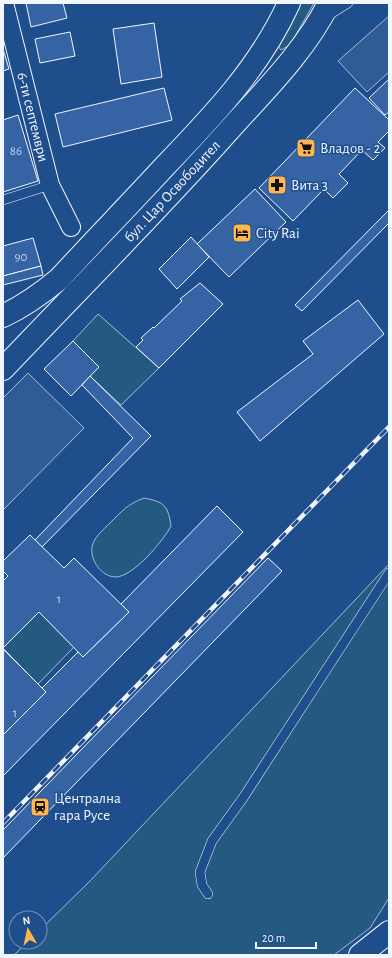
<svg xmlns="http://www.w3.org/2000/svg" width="392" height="958" viewBox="0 0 392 958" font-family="'Alegreya Sans',sans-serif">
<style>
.green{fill:#245a82;stroke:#a8bbd7}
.parking{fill:#305b95;stroke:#a8bbd7}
.building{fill:#3563a3;stroke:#f2f6ff}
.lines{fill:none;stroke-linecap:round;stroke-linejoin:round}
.service-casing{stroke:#f2f6ff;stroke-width:10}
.minor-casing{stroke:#f2f6ff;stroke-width:20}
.primary-casing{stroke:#f2f6ff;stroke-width:24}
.trunk-casing{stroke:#f2f6ff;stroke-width:24}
.service{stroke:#1f4e8c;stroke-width:9}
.minor{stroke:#1f4e8c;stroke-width:18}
.primary{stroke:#1f4e8c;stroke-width:22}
.trunk{stroke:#1f4e8c;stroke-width:22}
.rail-casing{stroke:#f2f6ff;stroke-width:4.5}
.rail{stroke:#1f4e8c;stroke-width:3;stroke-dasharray:9;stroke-linecap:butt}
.labels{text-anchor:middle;stroke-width:3;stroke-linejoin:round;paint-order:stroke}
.number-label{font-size:13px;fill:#c3d1e8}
.street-label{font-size:15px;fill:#f2f6ff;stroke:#1f4e8c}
.poi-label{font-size:15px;fill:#f2f6ff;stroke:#1f4e8c;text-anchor:start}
</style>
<rect width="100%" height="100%" fill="#1f4e8c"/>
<g class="green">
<path d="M301,3H314L290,45L281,50L278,46Z"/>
<path d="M98,314L159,368L121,405L90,376L99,367L73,341Z"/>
<path d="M144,498C164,502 168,505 171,526C163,541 134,576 116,577C102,577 90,561 92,547C94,537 103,530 110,523C122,511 128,504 144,498Z"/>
<path d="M389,564V898L370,928L334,955H14L28,942H40V930L90,881Z"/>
<path d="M39,612L74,647L38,684L3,648Z"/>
</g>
<g class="parking">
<path d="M389,16V72L367,92L338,61Z"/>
<path d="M28,373L84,428L3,510V398Z"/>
</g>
<g class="building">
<path d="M26,3H63L67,18L31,27Z"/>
<path d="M154,23L162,77L121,84L113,29Z"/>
<path d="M70,32L75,56L40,63L35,39Z"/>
<path d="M3,49L9,69L3,71Z"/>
<path d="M389,79V112L385,115L369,98Z"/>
<path d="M164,88L172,120L63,147L55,114Z"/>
<path d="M355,88L389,120V131L378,142L385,148L373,160L362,150L339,174L348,183L333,198L324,189L293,221L259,188Z"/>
<path d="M18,115L38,181L3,192V120Z"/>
<path d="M255,189L286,222L229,277L197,244Z"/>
<path d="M389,210V223L302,311L295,305Z"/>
<path d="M191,237L209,257L177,289L159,269Z"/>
<path d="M33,238L41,266L3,276V246Z"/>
<path d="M41,266L43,275L3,285V276Z"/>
<path d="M200,283L223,304L159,368L136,347L143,340L141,338L153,327L154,328L182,301L180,299Z"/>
<path d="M358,300L384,334L260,441L237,412L313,354L303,341Z"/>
<path d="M73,341L99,367L71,396L44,369Z"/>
<path d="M90,376L151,436L42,547L35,540L133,438L82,385Z"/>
<path d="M217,506L243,532L3,776V735L46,692L42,688L78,652L83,657L129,612L121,604Z"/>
<path d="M30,535L64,568L74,558L129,612L83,657L39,612L3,648V581L8,576L3,571V561Z"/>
<path d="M268,558L282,571L3,858V830Z"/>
<path d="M3,649L46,692L3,735Z"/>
</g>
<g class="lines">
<g class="service-casing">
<g id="service">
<path d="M329,15L348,3"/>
<path d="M3,200L50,185"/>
<path d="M208,894L202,885L200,872L212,841L243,798L389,573"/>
</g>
</g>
<g class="minor-casing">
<path id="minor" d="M4,3L50,185L71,227"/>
</g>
<g class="primary-casing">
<g id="primary">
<path d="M3,316C24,306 41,294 59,279C94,241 130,204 165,166C213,116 260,67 289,3"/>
<path d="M3,369C79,289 157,211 230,129C266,89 305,51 329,3"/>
</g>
</g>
<g class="trunk-casing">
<path id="trunk" d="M360,955L389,932"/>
</g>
<use href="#service" class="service"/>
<use href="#minor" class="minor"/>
<use href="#primary" class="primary"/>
<use href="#trunk" class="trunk"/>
<g class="rail-casing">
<path id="rail" d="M3,823L389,427"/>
</g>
<use href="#rail" class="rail"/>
</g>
<defs>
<g id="supermarket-square" transform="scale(1)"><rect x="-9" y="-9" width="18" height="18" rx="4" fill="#ffb74d" stroke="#1f4e8c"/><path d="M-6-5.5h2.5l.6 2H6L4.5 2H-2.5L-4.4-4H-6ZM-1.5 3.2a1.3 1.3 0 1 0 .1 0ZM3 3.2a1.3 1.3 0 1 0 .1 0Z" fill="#111"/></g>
<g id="pharmacy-square" transform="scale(1)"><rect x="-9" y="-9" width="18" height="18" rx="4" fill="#ffb74d" stroke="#1f4e8c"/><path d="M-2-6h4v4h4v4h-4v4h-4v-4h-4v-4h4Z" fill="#111"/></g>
<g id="hotel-square" transform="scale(1)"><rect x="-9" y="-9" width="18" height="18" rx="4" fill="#ffb74d" stroke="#1f4e8c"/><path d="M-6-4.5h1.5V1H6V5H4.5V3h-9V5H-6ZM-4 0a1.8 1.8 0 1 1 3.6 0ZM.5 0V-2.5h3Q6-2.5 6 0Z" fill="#111"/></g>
<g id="station-square" transform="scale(1)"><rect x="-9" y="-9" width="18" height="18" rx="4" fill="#ffb74d" stroke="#1f4e8c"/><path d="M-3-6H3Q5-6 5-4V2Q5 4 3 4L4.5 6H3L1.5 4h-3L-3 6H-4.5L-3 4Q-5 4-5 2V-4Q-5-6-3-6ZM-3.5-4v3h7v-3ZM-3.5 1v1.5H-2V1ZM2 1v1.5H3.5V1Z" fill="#111"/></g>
</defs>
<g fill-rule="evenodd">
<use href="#supermarket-square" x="306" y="148"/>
<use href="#pharmacy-square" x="277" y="185"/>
<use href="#hotel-square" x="242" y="233"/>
<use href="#station-square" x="40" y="807"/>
</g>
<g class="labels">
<g class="number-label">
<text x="16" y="155">86</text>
<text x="21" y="261">90</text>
<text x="59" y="603">1</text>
<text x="15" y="717">1</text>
</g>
<g class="street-label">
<text transform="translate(33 117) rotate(76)" y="5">6-ти септември</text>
<text transform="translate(172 191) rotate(-47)" y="5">бул. Цар Освободител</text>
</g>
<g class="poi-label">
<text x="320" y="153">Владов - 2</text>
<text x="291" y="190">Вита 3</text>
<text x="256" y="238">City Rai</text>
<text x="54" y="803">Централна<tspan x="54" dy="17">гара Русе</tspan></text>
</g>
</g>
<rect width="392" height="958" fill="none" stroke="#f2f6ff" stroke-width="8"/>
<g transform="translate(28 930) rotate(351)"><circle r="19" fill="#1f4e8c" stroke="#7391ba"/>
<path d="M0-3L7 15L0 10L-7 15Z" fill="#ffb74d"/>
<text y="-6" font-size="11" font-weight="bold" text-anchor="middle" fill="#f2f6ff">N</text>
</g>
<path d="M256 942v6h60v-6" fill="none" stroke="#f2f6ff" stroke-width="2"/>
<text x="262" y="942" font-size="12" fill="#f2f6ff" stroke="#1f4e8c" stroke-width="3" paint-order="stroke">20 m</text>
</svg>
